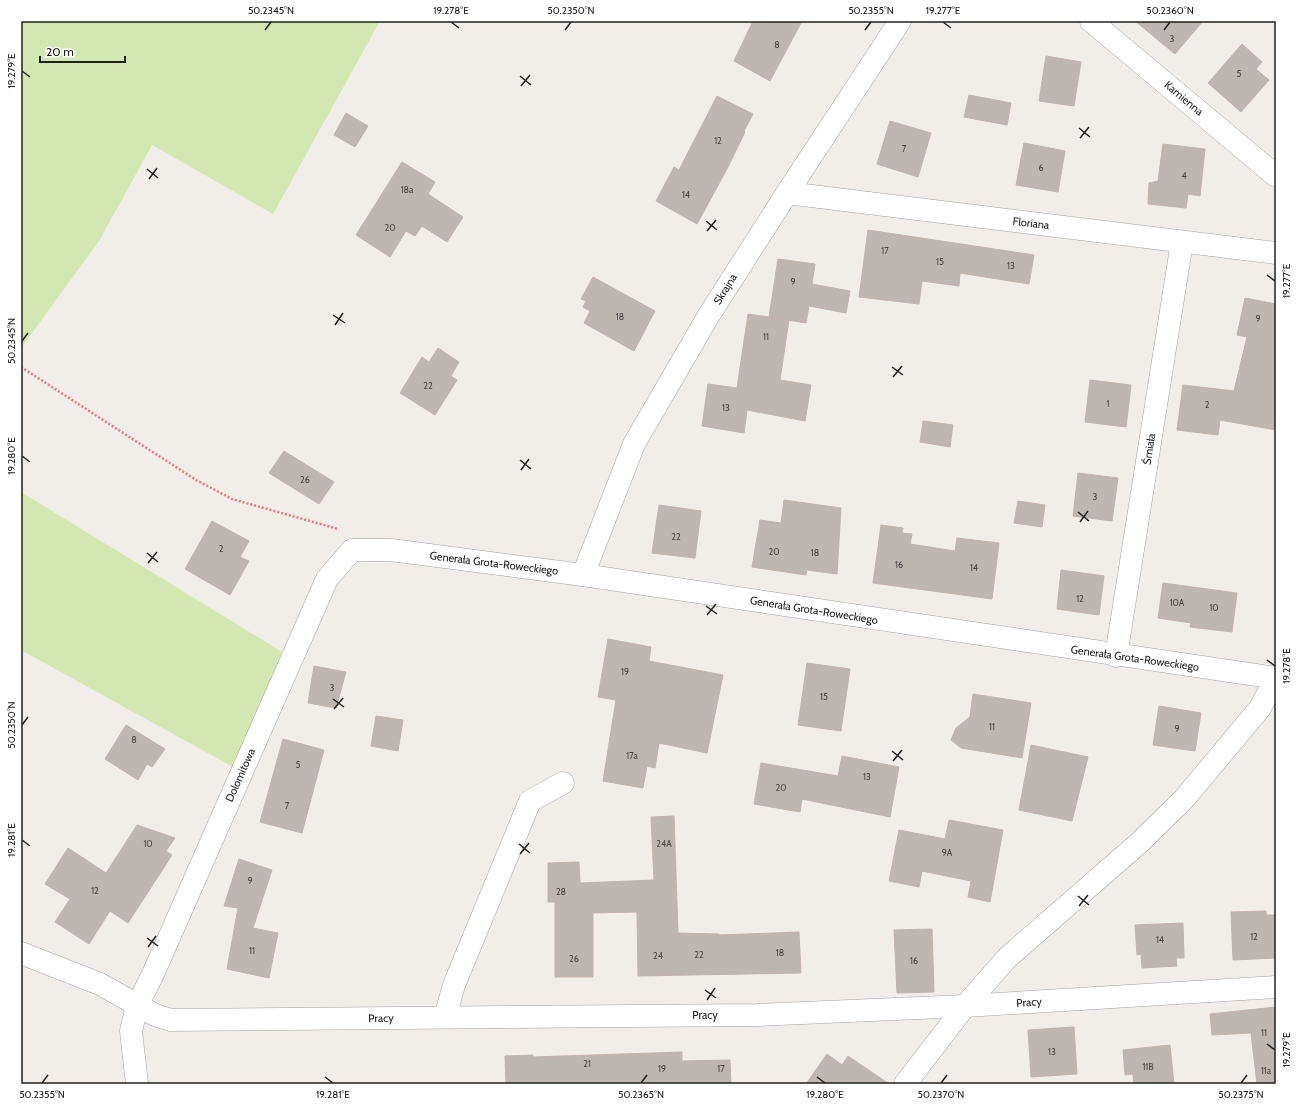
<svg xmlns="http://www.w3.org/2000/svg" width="1297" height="1105" viewBox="0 0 1297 1105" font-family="Cabin,sans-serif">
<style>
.grass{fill:#d3e7b2}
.building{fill:#beb6b1;stroke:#c2b3ac}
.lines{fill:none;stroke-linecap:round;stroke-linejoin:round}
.minor-casing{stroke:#a2a2a2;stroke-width:23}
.path{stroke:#f2787b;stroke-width:2.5;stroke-dasharray:2 2;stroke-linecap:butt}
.minor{stroke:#fff;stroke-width:22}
.ticks{fill:none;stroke:#212121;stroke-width:1.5}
.labels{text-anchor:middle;stroke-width:4;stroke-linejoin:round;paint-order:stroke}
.number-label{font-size:9px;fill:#484645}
.street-label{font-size:11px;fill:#212121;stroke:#fff}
.neatline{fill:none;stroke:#212121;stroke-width:1.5}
.ticks-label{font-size:10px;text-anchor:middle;fill:#212121}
</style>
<rect width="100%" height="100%" fill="#f1ede9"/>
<g class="grass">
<path d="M21,21H380L273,214L152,145L99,241L21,348Z"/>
<path d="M21,492L282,652L233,767L21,650Z"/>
</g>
<g class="building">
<path d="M753,21H802L770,81L734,61Z"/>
<path d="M1135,21H1203L1175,54Z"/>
<path d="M1242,44L1262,62L1256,69L1269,80L1241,112L1208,83Z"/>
<path d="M1046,56L1081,62L1074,106L1039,101Z"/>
<path d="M969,95L1011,103L1007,125L964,117Z"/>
<path d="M717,96L753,114L744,131L745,132L727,169L697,224L656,201L674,167L679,170Z"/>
<path d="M346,113L368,126L355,147L334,135Z"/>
<path d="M890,121L931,133L918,177L877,164Z"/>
<path d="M1024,143L1065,151L1058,192L1016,185Z"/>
<path d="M1163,144L1205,149L1200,196L1188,194L1186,208L1148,204L1149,183L1158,181Z"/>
<path d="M402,162L435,182L428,194L463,217L447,242L422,226L415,236L406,231L390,257L356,235Z"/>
<path d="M868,230L1034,255L1029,284L960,273L959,286L922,281L919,304L859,297Z"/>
<path d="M778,259L815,264L812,284L850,291L846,313L809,306L806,323L769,317Z"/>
<path d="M593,277L655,311L634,351L584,323L590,311L583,307L586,301L581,299Z"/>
<path d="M1245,298L1276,304V430L1220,420L1218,435L1177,430L1183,385L1234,391L1247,337L1237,335Z"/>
<path d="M748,314L789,320L780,380L811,385L805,421L747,410L744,433L702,426L708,384L737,388Z"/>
<path d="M438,348L459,362L451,376L457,380L435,415L400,393L422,357L429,362Z"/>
<path d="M1090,380L1131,385L1126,427L1085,422Z"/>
<path d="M923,421L953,425L950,447L920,442Z"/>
<path d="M284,451L334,482L319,504L269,473Z"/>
<path d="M1078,473L1118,478L1112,521L1073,516Z"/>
<path d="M784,500L841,508L837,574L807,570L806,575L752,567L760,520L781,523Z"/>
<path d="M1018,501L1045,505L1042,527L1014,523Z"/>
<path d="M659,505L701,511L695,558L652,553Z"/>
<path d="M212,521L249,541L240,557L249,561L230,595L185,569Z"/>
<path d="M881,525L903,528L902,533L912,534L910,544L955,551L957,538L999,543L992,599L873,583Z"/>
<path d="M1061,570L1104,576L1099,615L1057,609Z"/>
<path d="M1163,583L1237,593L1232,632L1190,627L1191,623L1158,618Z"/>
<path d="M608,639L651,647L649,661L723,675L707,753L659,743L655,768L647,766L643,788L603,781L616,700L598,697Z"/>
<path d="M807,663L850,669L841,731L798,725Z"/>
<path d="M314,666L346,672L336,708L308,703Z"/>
<path d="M973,694L1031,703L1022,758L961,748L951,740L956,728L970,717Z"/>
<path d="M1159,706L1201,713L1195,751L1153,745Z"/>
<path d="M376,716L403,720L398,751L371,746Z"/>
<path d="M126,725L165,749L152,767L147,764L138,780L105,759Z"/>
<path d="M283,739L324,750L302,833L260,822Z"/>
<path d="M1031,745L1088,757L1072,821L1019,810Z"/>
<path d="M842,756L899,767L890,817L802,799L800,812L754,804L761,763L838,776Z"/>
<path d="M674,816L678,933L719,934V935L799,932L801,973L638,976L637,912L593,913V977H555V902H548V863L579,862L580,883L654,880L651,817Z"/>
<path d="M949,820L1003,830L990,902L968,897L971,881L922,871L919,887L889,881L899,830L945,839Z"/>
<path d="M137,825L175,838L166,851L172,855L128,923L110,911L89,944L55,922L70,899L45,884L68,848L106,873Z"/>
<path d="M239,859L272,870L253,928L278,933L269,978L227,969L238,908L224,906Z"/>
<path d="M1266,911V915H1276V958L1233,960L1231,912Z"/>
<path d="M1183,923L1184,958H1176L1177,966L1142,968L1141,954L1137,955L1135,925Z"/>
<path d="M932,929L934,992L897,993L894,930Z"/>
<path d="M1276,1007V1084H1257L1251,1033L1212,1035L1210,1014Z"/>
<path d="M1074,1027L1077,1074L1031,1077L1028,1030Z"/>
<path d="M1170,1045L1174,1084H1134L1133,1074L1125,1075L1123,1050Z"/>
<path d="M682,1052V1061L730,1060L731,1084H506L505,1056L533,1055V1057Z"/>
<path d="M827,1054L842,1065L848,1056L889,1084H806Z"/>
</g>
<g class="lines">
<g class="minor-casing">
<g id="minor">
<path d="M1091,21L1276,176"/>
<path d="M787,193L1276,253"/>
<path d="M583,575L634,444L709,315L787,193L900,21"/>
<path d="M1116,656L1182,242"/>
<path d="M21,953L100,984L155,1015L171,1020L756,1015L965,1006L1276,987"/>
<path d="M445,1017L454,985L530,801L563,783"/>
<path d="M137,1084L131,1031L137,1006L153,974L327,579L352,550H391L583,575L1276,678"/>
<path d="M905,1084L965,1006L1007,958L1139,843L1184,799L1260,708L1276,678"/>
</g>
</g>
<path class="path" d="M21,367L196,480L232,499L338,529"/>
<use href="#minor" class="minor"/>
</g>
<path class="ticks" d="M451,22L459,28M943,22L951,28M265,30L271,22M565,30L571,22M865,30L871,22M1164,30L1170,22M22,71L30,77M520,76L531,85M521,86L530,75M1079,128L1090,137M1080,138L1089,127M147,169L158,178M149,179L157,168M706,221L717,230M707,231L716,220M1267,275L1275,281M333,315L345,323M335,325L343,313M22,341L28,333M892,367L903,375M893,377L902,366M22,456L30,462M520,460L531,469M521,470L529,459M1078,512L1089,521M1080,522L1088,511M147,553L158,562M148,563L157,552M706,606L717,614M707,615L716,604M1267,660L1275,666M333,699L344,707M334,709L343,698M22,725L28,717M892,751L903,760M893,761L902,750M22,840L30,846M519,844L530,853M520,854L529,843M1078,896L1089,905M1079,906L1088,895M147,938L158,946M148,947L156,936M705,990L716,998M707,1000L715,988M1267,1044L1275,1050M325,1077L333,1083M817,1077L825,1083M42,1083L48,1075M641,1083L647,1075M941,1083L947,1075M1241,1083L1247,1075"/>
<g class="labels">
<g class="number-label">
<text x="1172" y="42">3</text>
<text x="777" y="48">8</text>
<text x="1239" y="77">5</text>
<text x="718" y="144">12</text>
<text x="904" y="152">7</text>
<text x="1041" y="171">6</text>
<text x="1184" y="179">4</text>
<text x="407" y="193">18a</text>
<text x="686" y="198">14</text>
<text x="390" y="231">20</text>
<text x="885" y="254">17</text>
<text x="940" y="265">15</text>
<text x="1011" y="269">13</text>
<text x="793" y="285">9</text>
<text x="620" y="320">18</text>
<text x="1258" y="322">9</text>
<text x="766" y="340">11</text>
<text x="428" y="389">22</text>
<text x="1108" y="407">1</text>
<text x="1207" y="408">2</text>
<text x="726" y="411">13</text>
<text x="305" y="483">26</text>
<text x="1095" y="500">3</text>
<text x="676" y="540">22</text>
<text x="221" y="552">2</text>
<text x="774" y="555">20</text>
<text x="815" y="556">18</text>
<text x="899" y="568">16</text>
<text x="974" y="571">14</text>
<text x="1080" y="602">12</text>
<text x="1177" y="606">10A</text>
<text x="1214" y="611">10</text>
<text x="625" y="675">19</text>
<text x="332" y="691">3</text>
<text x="824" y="700">15</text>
<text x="992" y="730">11</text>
<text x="1177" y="732">9</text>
<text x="134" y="743">8</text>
<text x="632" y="759">17a</text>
<text x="298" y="768">5</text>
<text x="867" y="780">13</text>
<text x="781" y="791">20</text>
<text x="287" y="809">7</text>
<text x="148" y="847">10</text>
<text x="664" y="847">24A</text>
<text x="947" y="856">9A</text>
<text x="250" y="884">9</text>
<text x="95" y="894">12</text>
<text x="561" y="895">28</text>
<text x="1254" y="940">12</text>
<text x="1160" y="943">14</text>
<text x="252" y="954">11</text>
<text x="780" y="956">18</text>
<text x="699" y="958">22</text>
<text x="658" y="959">24</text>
<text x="574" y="962">26</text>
<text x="914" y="964">16</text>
<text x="1264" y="1036">11</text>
<text x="1052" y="1055">13</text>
<text x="587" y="1067">21</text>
<text x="1148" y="1070">11B</text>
<text x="662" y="1072">19</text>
<text x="721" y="1072">17</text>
<text x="1266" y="1074">11a</text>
</g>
<g class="street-label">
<text transform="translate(1184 98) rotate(40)" y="4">Kamienna</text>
<text transform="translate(1031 223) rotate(7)" y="4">Floriana</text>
<text transform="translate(725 289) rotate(-58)" y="4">Skrajna</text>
<text transform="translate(1149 449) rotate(-81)" y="4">Śmiała</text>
<text transform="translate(494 563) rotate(7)" y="4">Generała Grota-Roweckiego</text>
<text transform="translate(814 610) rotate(9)" y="4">Generała Grota-Roweckiego</text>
<text transform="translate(1135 658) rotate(8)" y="4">Generała Grota-Roweckiego</text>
<text transform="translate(240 775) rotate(-66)" y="4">Dolomitowa</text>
<text transform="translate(1029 1002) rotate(-4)" y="4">Pracy</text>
<text x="705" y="1019">Pracy</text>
<text transform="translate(381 1018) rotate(-1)" y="4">Pracy</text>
</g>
</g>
<rect width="1297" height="1105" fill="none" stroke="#ffffff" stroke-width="44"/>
<path d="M40 56v6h85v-6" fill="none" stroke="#212121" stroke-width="2"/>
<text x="46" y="56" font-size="12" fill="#212121" stroke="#ffffff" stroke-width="3" paint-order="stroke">20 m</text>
<rect x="22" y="22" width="1253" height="1061" class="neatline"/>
<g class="ticks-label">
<text x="271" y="14">50.2345°N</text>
<text x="451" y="14">19.278°E</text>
<text x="571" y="14">50.2350°N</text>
<text x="871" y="14">50.2355°N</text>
<text x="943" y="14">19.277°E</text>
<text x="1170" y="14">50.2360°N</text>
<text transform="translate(11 71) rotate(-90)" y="4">19.279°E</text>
<text transform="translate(1286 281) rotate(-90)" y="4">19.277°E</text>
<text transform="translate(11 341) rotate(-90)" y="4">50.2345°N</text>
<text transform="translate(11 456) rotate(-90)" y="4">19.280°E</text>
<text transform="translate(1286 666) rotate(-90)" y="4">19.278°E</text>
<text transform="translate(11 725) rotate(-90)" y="4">50.2350°N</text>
<text transform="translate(11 840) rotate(-90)" y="4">19.281°E</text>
<text transform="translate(1286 1050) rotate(-90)" y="4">19.279°E</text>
<text x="42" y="1098">50.2355°N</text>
<text x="333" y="1098">19.281°E</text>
<text x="641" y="1098">50.2365°N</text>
<text x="825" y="1098">19.280°E</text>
<text x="941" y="1098">50.2370°N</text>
<text x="1241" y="1098">50.2375°N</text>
</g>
</svg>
